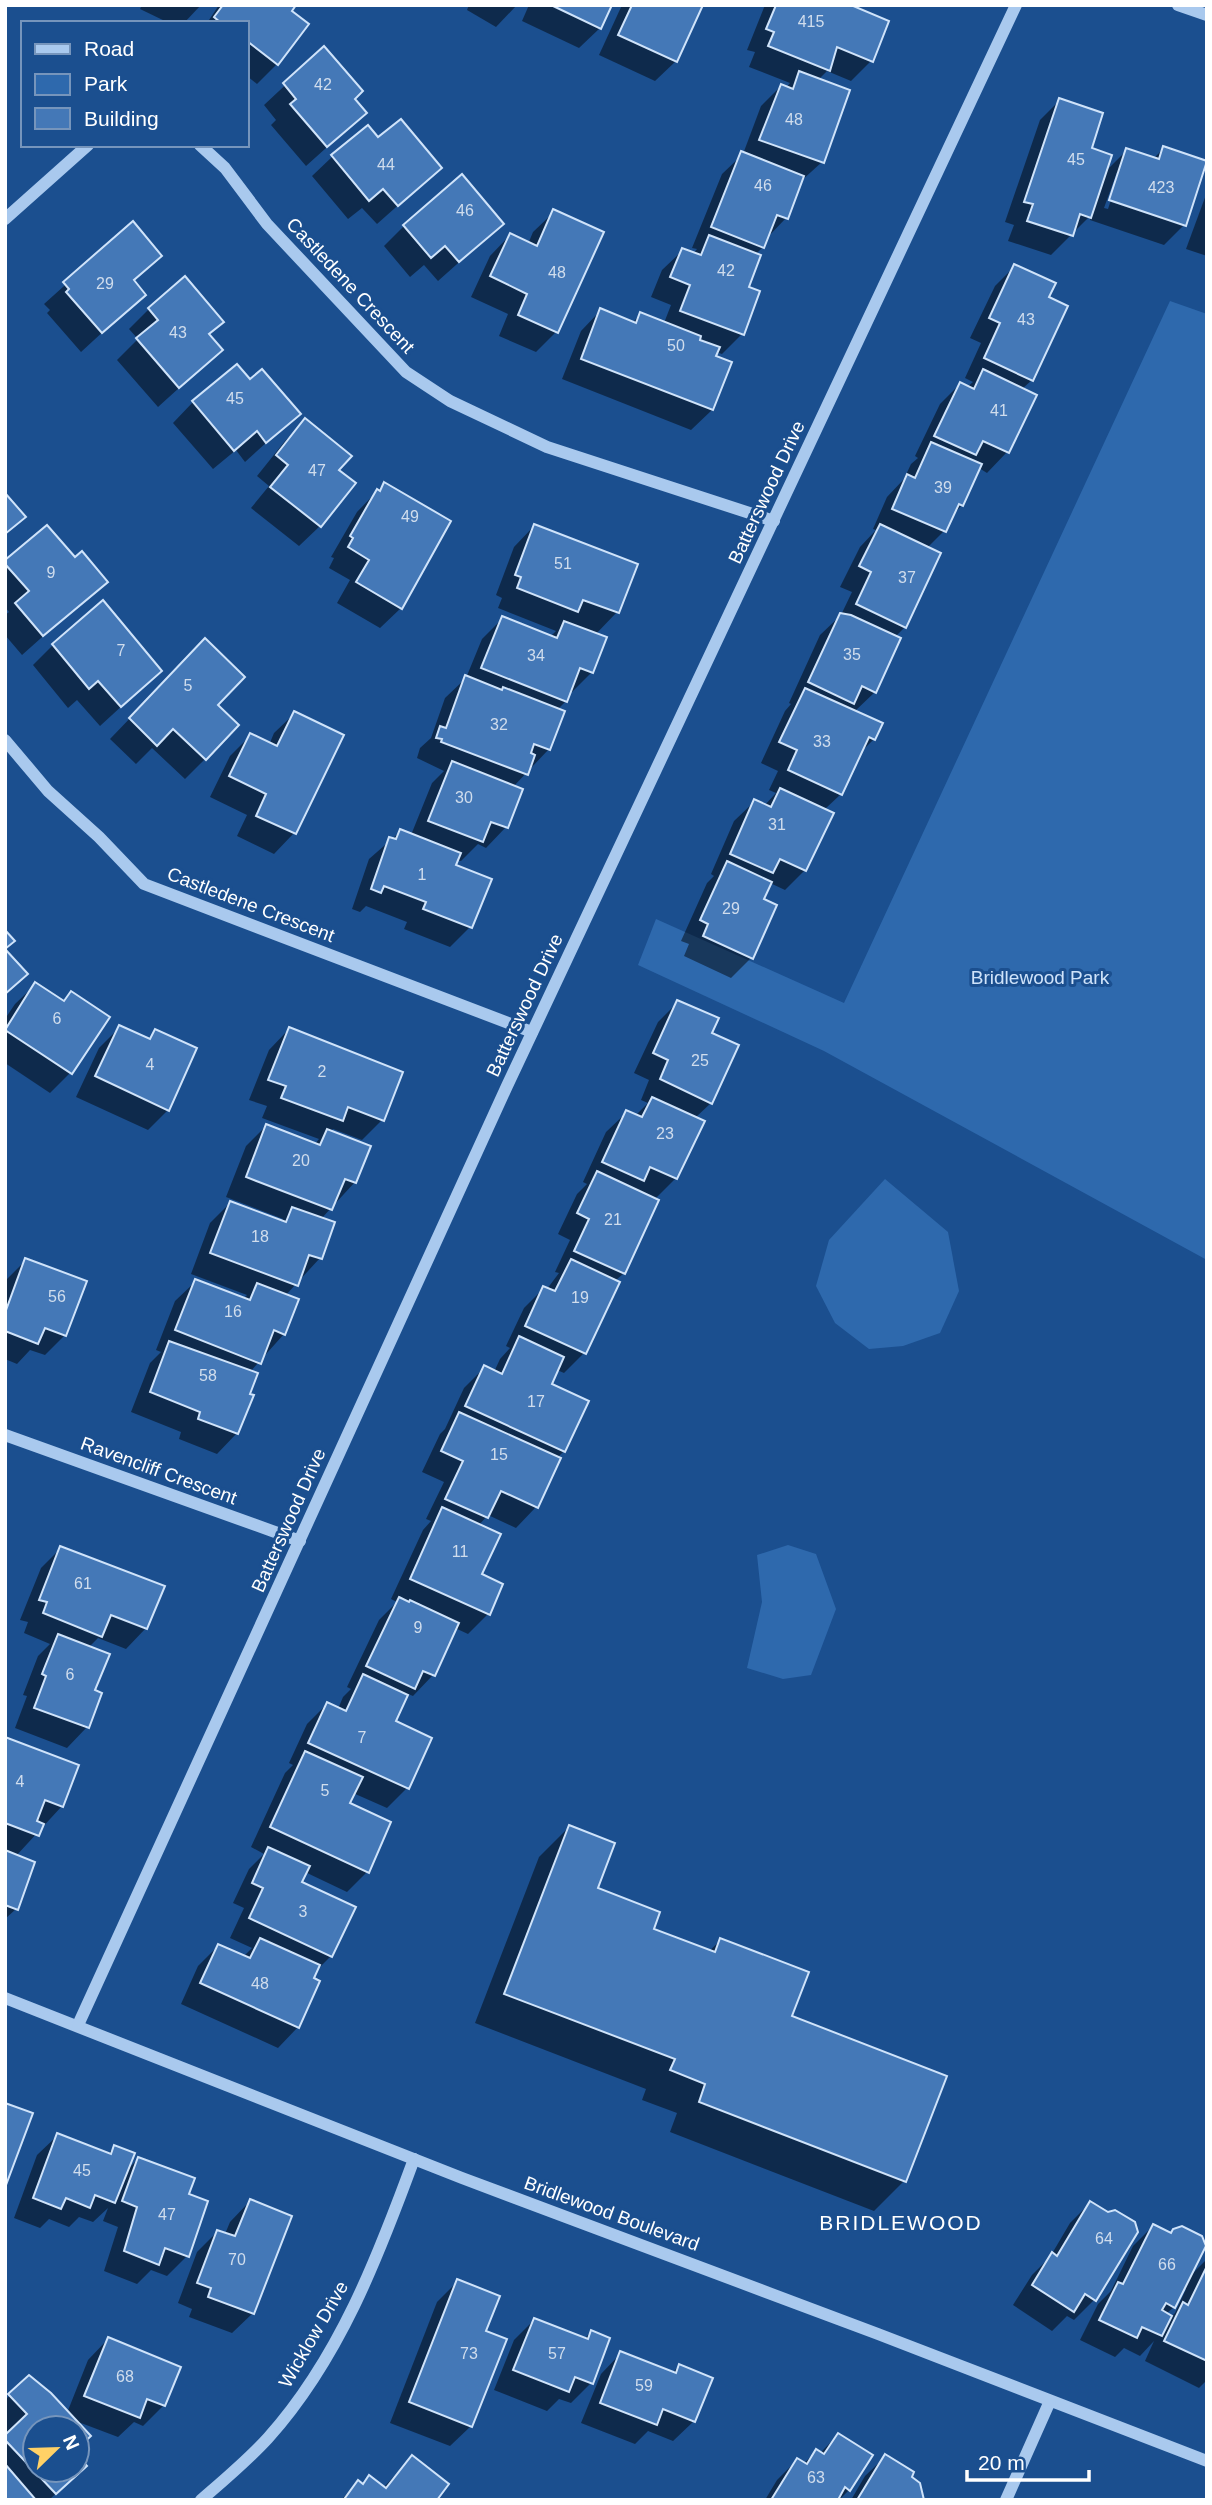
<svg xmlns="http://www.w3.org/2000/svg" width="1212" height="2505" viewBox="0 0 1212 2505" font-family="Helvetica,sans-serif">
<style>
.green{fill:#2e69ad}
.shadow{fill:#0007;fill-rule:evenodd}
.building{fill:#4478b7;stroke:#cfe3fa;stroke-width:2}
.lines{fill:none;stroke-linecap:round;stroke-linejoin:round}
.minor{stroke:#a9c9ee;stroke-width:12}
.labels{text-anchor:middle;stroke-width:6;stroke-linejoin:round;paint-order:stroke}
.number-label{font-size:16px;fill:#d0dded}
.street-label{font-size:19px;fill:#fff;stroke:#1b4f8f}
.park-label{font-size:19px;fill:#cfe3fa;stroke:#1b4f8f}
.neighbourhood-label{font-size:21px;letter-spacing:2px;fill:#fff;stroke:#1b4f8f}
</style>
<rect width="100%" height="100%" fill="#1b4f8f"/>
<g class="green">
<path d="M1170,301L1207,314V1260L824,1051L638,965L656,919L844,1003Z"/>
<path d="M885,1179L948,1232L959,1291L940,1333L903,1346L869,1349L835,1323L816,1286L829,1240Z"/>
<path d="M788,1545L816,1554L836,1609L811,1675L783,1679L747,1668L762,1602L757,1555Z"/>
</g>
<g class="shadow">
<path d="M142,5H201L184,23H169L140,9Z"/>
<path d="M219,5H293L277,64L257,84L247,76V23H207Z"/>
<path d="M469,5H517L496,27L467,10Z"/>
<path d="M529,5H610L600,28L579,48L522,21Z"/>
<path d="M622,5H702L676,61L655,81L599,55Z"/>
<path d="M765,5H846L871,61L851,81L827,71L818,80L822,162L800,182L786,218L766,239L763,247L755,255L747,288L742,334L722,354L716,352L714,357L730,363L712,410L691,430L562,379L581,331L601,310L632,323L641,314L664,323L671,305L651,297L662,270L683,250L693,254L697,249L692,248L722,174L743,154L761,106L781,86L786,88L790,83L749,67L755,52L747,50Z"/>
<path d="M324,49L353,99L365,113L306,166L271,125L276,120L264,105Z"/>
<path d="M1060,100L1104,173L1127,150L1153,159L1164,148L1184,225L1164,245L1090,220L1092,214L1051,255L1008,241L1014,225L1005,222L1040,120ZM1117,172H1120L1108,209L1104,208Z"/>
<path d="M378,140L440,168L377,224L362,208L348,219L312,176L333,156Z"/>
<path d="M1207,192V256L1186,249Z"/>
<path d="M554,212L556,332L536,352L499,336L508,314L471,297L490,256L510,235L528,244L533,232Z"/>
<path d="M133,224L160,255L132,282L143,295L81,352L47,313L50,310L44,304Z"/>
<path d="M502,224L438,281L424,265L410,277L384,246L404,226Z"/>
<path d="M1015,266L1047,298L1032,380L1022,389L1034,395L1007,452L987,473L979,468L962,505L952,516L944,531L927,548L905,627L895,637L875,692L854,712L874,739L859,754L841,794L824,810L805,870L785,890L770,883L762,900L751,958L731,978L684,956L689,944L681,941L707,883L714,876L711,874L734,821L755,801L764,806L776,793L769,790L778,771L761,763L785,711L791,704L789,703L820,635L841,615L852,592L840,587L860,547L876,530L873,529L887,497L904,479L911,464L918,458L915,456L940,404L960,384L967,387L973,382L965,378L981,343L970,338L995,286Z"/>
<path d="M149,309L222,321L208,335L221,350L158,407L117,360L138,339L129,329Z"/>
<path d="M250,382L298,414L245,462L236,450L213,469L173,423L193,402Z"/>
<path d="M305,421L337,471L353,483L320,526L299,546L251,508L269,486L257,476L285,441Z"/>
<path d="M384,484L401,608L380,628L337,603L350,580L329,568L334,558L331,557L357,512Z"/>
<path d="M534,526L617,612L595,635L592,672L572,692H569L566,701L557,710L549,749L513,787L521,790L506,827L486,848L478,844L461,861L456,860L454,866L470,927L450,947L404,929L407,922L366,906L360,912L352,909L369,859L401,831L411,835L432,783L444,771L417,758L420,748L431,738L445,698L466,678L482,639L503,618L550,637L556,631L498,608L502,598L496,595L514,547Z"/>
<path d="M75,560L105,581L22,655L5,635V615L9,612L5,607V563Z"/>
<path d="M53,645L160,671L100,726L77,700L68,708L33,665Z"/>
<path d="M185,661L216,705L205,759L185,779L152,748L136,764L110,739Z"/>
<path d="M295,713L342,735L294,833L274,854L237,836L247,815L210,797L230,756L250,736L269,745L274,733Z"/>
<path d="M36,984L62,1002L71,993L107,1017L70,1073L50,1093L5,1063V1019L15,1004Z"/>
<path d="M678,1002L710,1034L711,1103L695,1118L676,1178L654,1200L624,1273L615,1281L584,1353L564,1373L557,1370L550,1385L564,1451L557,1458L558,1459L536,1507L516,1528L488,1515L478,1526L480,1575L488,1614L468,1634L455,1628L433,1675L413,1696L408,1694L406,1696L393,1722L407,1788L387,1808L353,1793L348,1804L367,1872L347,1892L305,1872L300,1883L331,1956L314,1973L298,2027L278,2048L181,2004L198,1966L218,1946L243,1957L252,1948L230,1938L244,1908L233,1903L249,1869L264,1854L251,1847L285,1773L293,1765L289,1763L307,1724L327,1704L338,1709L343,1697L351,1689L347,1687L379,1620L397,1602L391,1599L423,1530L431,1521L426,1519L444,1482L422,1472L440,1434L445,1429L464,1388L484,1368L494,1372L500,1359L510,1348L506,1346L524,1308L544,1288L547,1289L559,1273L555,1272L570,1240L558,1234L577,1194L587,1184L583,1182L606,1132L627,1112L635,1116L648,1103L641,1100L649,1080L634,1073L658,1022Z"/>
<path d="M120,1027L147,1040L156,1031L168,1110L148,1130L76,1097L99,1048Z"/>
<path d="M289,1029L382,1120L362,1140L333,1129L329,1132L355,1182L321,1219L320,1258L285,1296L284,1334L250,1372L237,1433L217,1454L179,1439L181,1432L131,1412L150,1363L161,1352L156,1350L175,1301L196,1281L243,1299L247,1295L191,1274L210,1223L230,1203L280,1222L283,1219L226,1197L246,1146L266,1126L314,1145L319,1139L262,1118L267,1106L249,1100L269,1050Z"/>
<path d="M26,1260L65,1335L45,1355L30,1350L17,1364L5,1359V1281Z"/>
<path d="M61,1548L146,1628L126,1649L98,1638L89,1647L93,1691L100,1694L87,1727L67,1748L15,1728L27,1696L23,1695L38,1656L50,1644L24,1633L28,1622L20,1620L41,1568Z"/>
<path d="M5,1739L62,1806L16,1856V1909L5,1919Z"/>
<path d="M569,1827L596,1889L651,1930L708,1952L721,1940L790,2017L904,2181L874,2211L670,2132L677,2113L642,2100L646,2089L475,2023L539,1857Z"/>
<path d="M58,2135L108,2154L114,2147L126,2171L138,2159L187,2195V2256L167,2276L151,2270L137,2284L104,2271L118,2227L103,2221L108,2208L93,2222L79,2217L69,2227L49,2219L40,2228L14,2218L37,2155Z"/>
<path d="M250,2201L253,2313L232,2333L189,2317L192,2309L178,2303L197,2252L217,2232L225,2234L230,2222Z"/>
<path d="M1090,2203L1094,2300L1074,2320L1067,2316L1052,2331L1013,2305L1032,2275L1050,2257L1070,2223Z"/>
<path d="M1153,2226L1189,2277L1207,2259V2380L1199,2388L1145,2361L1154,2341L1140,2356L1124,2348L1115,2357L1080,2340L1098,2304L1111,2291L1133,2246ZM1183,2288L1186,2289L1175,2313L1171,2317L1166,2314L1174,2307Z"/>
<path d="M457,2282L484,2332L471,2426L450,2446L390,2423L437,2302Z"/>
<path d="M534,2320L584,2339L591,2332V2383L571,2403L559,2399L547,2411L494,2390L514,2340Z"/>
<path d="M108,2339L164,2405L143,2426L134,2422L118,2437L73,2420L89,2436L77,2448V2428H35V2470H77V2457L85,2466L49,2500H5V2437L8,2435L5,2432V2400L29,2377L67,2413L88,2360Z"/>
<path d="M621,2353L672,2373L679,2366L694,2421L673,2441L648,2431L635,2444L581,2423L601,2374Z"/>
<path d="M838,2435L849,2490L839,2500H765L777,2480L797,2460L803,2464L817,2451L820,2453Z"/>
<path d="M886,2456L909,2478L921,2500H851L865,2476Z"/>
<path d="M412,2457L435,2500H341L358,2482L362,2485L370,2477L383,2488Z"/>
</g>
<g class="building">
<path d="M223,5H296L292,11L309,24L278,65L247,41V23H221L214,17Z"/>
<path d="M551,5H612L601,29Z"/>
<path d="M632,5H703L677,62L618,35Z"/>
<path d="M776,5H851L889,21L873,62L837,47L830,71L768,46L774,32L766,29Z"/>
<path d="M324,46L363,91L355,99L367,113L327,147L290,104L296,99L283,83Z"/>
<path d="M799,71L850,90L824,163L759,140L781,84L793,89Z"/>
<path d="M1059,98L1103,113L1092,148L1112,155L1091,218L1080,214L1073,236L1027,221L1033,204L1024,202Z"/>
<path d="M401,119L442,168L398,206L383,189L369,201L331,155L368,125L378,137Z"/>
<path d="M1163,146L1207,161L1186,226L1109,200L1126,148L1159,159Z"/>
<path d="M741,151L804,176L788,219L777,215L764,248L711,227Z"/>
<path d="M462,174L504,224L459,262L445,246L431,258L403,225Z"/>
<path d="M553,209L604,232L558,333L518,315L527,294L490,276L510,233L537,246Z"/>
<path d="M133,221L162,256L134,280L146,295L102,333L66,292L69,289L63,282Z"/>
<path d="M709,235L761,255L749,287L760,291L744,335L680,311L690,285L670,277L682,248L701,255Z"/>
<path d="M1014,264L1056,283L1049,297L1068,306L1033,381L984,358L1000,323L989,318Z"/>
<path d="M185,276L224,322L209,334L223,350L179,388L136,338L158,320L148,308Z"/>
<path d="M600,308L636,323L640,312L701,336L700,340L720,347L716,356L732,362L713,410L581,359Z"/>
<path d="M237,364L250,379L262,369L301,414L266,443L257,431L234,451L192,401Z"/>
<path d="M983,369L1037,395L1009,453L983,441L976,455L934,436L960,382L974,389Z"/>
<path d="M305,418L352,456L339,470L356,483L321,527L270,487L288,465L276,455Z"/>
<path d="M931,442L982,464L963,506L959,504L946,532L892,509L907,474L915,478Z"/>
<path d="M384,482L451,521L402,609L356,582L369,560L348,547L353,538L350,536L377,489L380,491Z"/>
<path d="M5,493L26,517L5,534Z"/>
<path d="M534,524L638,564L619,613L583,600L578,612L517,588L521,577L515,575Z"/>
<path d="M880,524L941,553L906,628L856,604L871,572L859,566Z"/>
<path d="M47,525L75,557L82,551L108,582L43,636L15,603L29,591L5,564V560Z"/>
<path d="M103,600L162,671L121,707L98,681L89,689L52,644Z"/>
<path d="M840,613L851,615L901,638L876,693L862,686L854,704L808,682Z"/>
<path d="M502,616L557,638L564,621L607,637L593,673L580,668L567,702L481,668Z"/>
<path d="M205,638L245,677L218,705L239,725L206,760L173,729L157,746L129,718Z"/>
<path d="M465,675L502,690L503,687L565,711L550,750L534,744L531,753L535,755L528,775L441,742L442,739L436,738L440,726L446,728Z"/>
<path d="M805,688L883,723L875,740L869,737L842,795L788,770L797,750L779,742Z"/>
<path d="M294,711L344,735L296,834L256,816L266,794L229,776L250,733L277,746Z"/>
<path d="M452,761L523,789L508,828L491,822L483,842L428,821Z"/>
<path d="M780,788L834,813L806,871L780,859L773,873L730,854L754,799L771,807Z"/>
<path d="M400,829L461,853L456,865L492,879L472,928L423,909L426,902L384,886L381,893L371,889L389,837L396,839Z"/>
<path d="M727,861L772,882L764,899L777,905L753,959L703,936L708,924L700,920Z"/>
<path d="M5,930L15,941L5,949Z"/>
<path d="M5,949L28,974L5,994Z"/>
<path d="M35,982L64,1001L71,991L110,1017L72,1074L5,1030Z"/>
<path d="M677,1000L719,1018L712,1033L739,1045L712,1104L660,1079L668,1060L653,1053Z"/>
<path d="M119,1025L150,1039L155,1029L197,1048L169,1111L95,1076Z"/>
<path d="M289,1027L403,1072L384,1121L348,1107L343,1121L281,1098L286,1086L268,1080Z"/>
<path d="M652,1097L705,1121L677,1179L650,1167L644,1181L602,1162L626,1110L642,1117Z"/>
<path d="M266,1124L320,1145L327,1129L371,1146L356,1183L345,1179L332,1210L246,1177Z"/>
<path d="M597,1171L659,1200L625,1274L574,1251L589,1219L577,1213Z"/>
<path d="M230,1201L286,1222L292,1207L335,1222L322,1259L309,1255L298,1286L210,1253Z"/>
<path d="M25,1258L87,1281L66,1336L45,1328L38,1344L5,1331V1313Z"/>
<path d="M571,1259L620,1282L586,1354L525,1326L543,1286L555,1291Z"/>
<path d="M195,1279L250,1300L257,1283L299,1299L285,1335L274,1330L261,1364L175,1330Z"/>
<path d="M519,1336L564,1357L552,1384L589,1401L565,1452L465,1406L484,1365L502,1374Z"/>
<path d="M169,1341L258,1373L250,1394L254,1395L238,1434L198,1419L200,1412L150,1392Z"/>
<path d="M459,1412L561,1458L538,1508L501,1491L488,1518L445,1499L463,1461L441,1451Z"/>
<path d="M442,1507L501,1534L482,1574L503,1584L490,1615L410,1579Z"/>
<path d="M60,1546L165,1586L147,1629L111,1615L102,1637L43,1613L47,1602L39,1600Z"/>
<path d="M399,1597L409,1602L410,1600L459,1623L435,1676L423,1671L415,1689L366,1666Z"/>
<path d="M58,1634L110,1654L95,1690L102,1693L89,1728L34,1708L46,1676L42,1674Z"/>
<path d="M363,1674L408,1695L396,1721L432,1738L409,1789L308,1743L327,1702L346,1711Z"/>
<path d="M5,1737L79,1765L63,1807L45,1800L37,1821L44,1824L39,1836L5,1823Z"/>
<path d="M305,1751L363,1777L350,1803L391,1822L369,1873L270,1827Z"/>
<path d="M569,1825L615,1843L598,1888L660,1912L654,1929L715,1952L720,1938L809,1972L792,2016L947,2076L906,2182L699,2102L705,2084L670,2070L675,2059L504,1994Z"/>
<path d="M268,1847L310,1866L302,1882L356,1907L332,1957L249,1918L263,1888L252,1883Z"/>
<path d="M5,1850L35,1862L18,1910L5,1905Z"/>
<path d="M260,1938L320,1965L314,1978L320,1981L299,2028L200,1983L218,1944L250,1958Z"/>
<path d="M5,2103L33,2113L6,2185H5Z"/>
<path d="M57,2133L111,2154L114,2145L135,2153L115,2203L95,2195L90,2208L66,2198L61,2209L33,2198Z"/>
<path d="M138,2157L195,2178L189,2194L208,2201L189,2257L165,2248L159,2265L124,2251L137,2207L122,2201Z"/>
<path d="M250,2199L292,2216L254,2314L208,2297L211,2288L197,2283L217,2230L235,2236Z"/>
<path d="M1090,2201L1108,2212L1115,2210L1135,2222L1138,2232L1096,2301L1085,2294L1074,2312L1032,2285L1052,2252L1057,2256Z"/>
<path d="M1153,2224L1171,2233L1173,2229L1182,2226L1202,2236L1206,2246L1175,2308L1166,2303L1162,2310L1172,2316L1162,2336L1142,2327L1137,2338L1099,2320L1118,2282L1123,2284Z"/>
<path d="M1207,2266V2361L1164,2341L1183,2302L1188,2305Z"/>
<path d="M457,2279L500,2296L486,2331L507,2339L472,2427L409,2402Z"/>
<path d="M534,2318L588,2339L591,2330L610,2338L593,2384L575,2377L569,2392L513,2370Z"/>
<path d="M108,2337L181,2367L165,2406L147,2399L140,2418L84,2396Z"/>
<path d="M620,2351L676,2373L679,2364L713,2378L695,2422L663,2409L657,2425L600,2403Z"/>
<path d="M29,2375L51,2393L91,2436L77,2449V2428H35V2470H77V2455L87,2466L56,2494L5,2440V2435L27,2414L8,2394Z"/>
<path d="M838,2433L873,2455L850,2491L845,2487L838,2500H771L797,2458L807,2464L816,2449L824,2454Z"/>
<path d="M885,2454L914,2472L912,2477L920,2483L924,2500H857Z"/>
<path d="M412,2455L449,2484L437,2500H347L345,2498L358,2480L363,2484L369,2475L386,2488Z"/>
<path d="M5,2464L36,2500H5Z"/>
</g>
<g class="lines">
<g class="minor">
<path d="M1178,5L1207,15"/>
<path d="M200,145L225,168L267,224L406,372L450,401L547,447L774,521"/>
<path d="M5,219L88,145"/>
<path d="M5,740L48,791L99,837L144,884L532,1032"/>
<path d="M5,1435L300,1541"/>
<path d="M5,1998L462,2178L878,2334L1207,2461"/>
<path d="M78,2025L507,1086L1016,5"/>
<path d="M201,2500C224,2480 248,2460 268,2438C339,2359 378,2257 414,2159"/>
<path d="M1006,2500L1050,2401"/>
</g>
</g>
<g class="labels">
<g class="number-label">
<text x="811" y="27">415</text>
<text x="323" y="90">42</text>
<text x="794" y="125">48</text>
<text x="1076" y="165">45</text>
<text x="386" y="170">44</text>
<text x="763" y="191">46</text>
<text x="1161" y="193">423</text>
<text x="465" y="216">46</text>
<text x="726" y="276">42</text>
<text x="557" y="278">48</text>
<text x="105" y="289">29</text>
<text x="1026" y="325">43</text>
<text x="178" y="338">43</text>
<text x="676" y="351">50</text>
<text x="235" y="404">45</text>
<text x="999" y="416">41</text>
<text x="317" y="476">47</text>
<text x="943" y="493">39</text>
<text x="410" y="522">49</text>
<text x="563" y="569">51</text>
<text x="51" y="578">9</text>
<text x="907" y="583">37</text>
<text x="121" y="656">7</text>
<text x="852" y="660">35</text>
<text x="536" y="661">34</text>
<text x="188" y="691">5</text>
<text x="499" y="730">32</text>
<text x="822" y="747">33</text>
<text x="464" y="803">30</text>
<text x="777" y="830">31</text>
<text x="422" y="880">1</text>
<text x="731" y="914">29</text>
<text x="57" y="1024">6</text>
<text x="700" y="1066">25</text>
<text x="150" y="1070">4</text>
<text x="322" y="1077">2</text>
<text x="665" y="1139">23</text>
<text x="301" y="1166">20</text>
<text x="613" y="1225">21</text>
<text x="260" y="1242">18</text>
<text x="57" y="1302">56</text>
<text x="580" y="1303">19</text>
<text x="233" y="1317">16</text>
<text x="208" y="1381">58</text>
<text x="536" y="1407">17</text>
<text x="499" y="1460">15</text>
<text x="460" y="1557">11</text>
<text x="83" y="1589">61</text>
<text x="418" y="1633">9</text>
<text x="70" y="1680">6</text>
<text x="362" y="1743">7</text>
<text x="20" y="1787">4</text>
<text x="325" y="1796">5</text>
<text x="303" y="1917">3</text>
<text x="260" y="1989">48</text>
<text x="82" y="2176">45</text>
<text x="167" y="2220">47</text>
<text x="1104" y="2244">64</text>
<text x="237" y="2265">70</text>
<text x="1167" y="2270">66</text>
<text x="469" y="2359">73</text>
<text x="557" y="2359">57</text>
<text x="125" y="2382">68</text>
<text x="644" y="2391">59</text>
<text x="816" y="2483">63</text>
</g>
<g class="street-label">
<text transform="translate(351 285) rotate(47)" y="7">Castledene Crescent</text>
<text transform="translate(766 492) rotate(-65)" y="7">Batterswood Drive</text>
<text transform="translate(251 904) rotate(21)" y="7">Castledene Crescent</text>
<text transform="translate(524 1005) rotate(-65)" y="7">Batterswood Drive</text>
<text transform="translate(159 1470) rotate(20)" y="7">Ravencliff Crescent</text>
<text transform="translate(288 1520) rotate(-66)" y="7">Batterswood Drive</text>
<text transform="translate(612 2213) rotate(20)" y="7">Bridlewood Boulevard</text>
<text transform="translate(313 2334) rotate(-60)" y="7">Wicklow Drive</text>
</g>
<g class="park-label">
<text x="1040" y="984">Bridlewood Park</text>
</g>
<g class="neighbourhood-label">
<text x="901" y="2230">BRIDLEWOOD</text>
</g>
</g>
<rect width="1212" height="2505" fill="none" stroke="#ffffff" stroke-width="14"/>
<rect x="21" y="21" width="228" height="126" fill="#1b4f8f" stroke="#7695bc" stroke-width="2"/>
<rect x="35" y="44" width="35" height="10" fill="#a9c9ee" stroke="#7695bc" stroke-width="2"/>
<text x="84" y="56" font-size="21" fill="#ffffff">Road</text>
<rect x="35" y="74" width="35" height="21" fill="#2e69ad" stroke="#7695bc" stroke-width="2"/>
<text x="84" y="91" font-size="21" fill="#ffffff">Park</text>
<rect x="35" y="108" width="35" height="21" fill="#4478b7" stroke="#7695bc" stroke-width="2"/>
<text x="84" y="126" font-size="21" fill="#ffffff">Building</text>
<g transform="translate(56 2449) rotate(67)"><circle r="33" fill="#1b4f8f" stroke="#7695bc" stroke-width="2"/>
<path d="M0-5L12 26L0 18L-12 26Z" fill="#ffd166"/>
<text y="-10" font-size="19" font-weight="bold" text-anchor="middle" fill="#ffffff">N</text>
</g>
<path d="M967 2470v10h122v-10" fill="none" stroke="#ffffff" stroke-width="3.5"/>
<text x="978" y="2470" font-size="21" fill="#ffffff" stroke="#1b4f8f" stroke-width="5" paint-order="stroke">20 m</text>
</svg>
